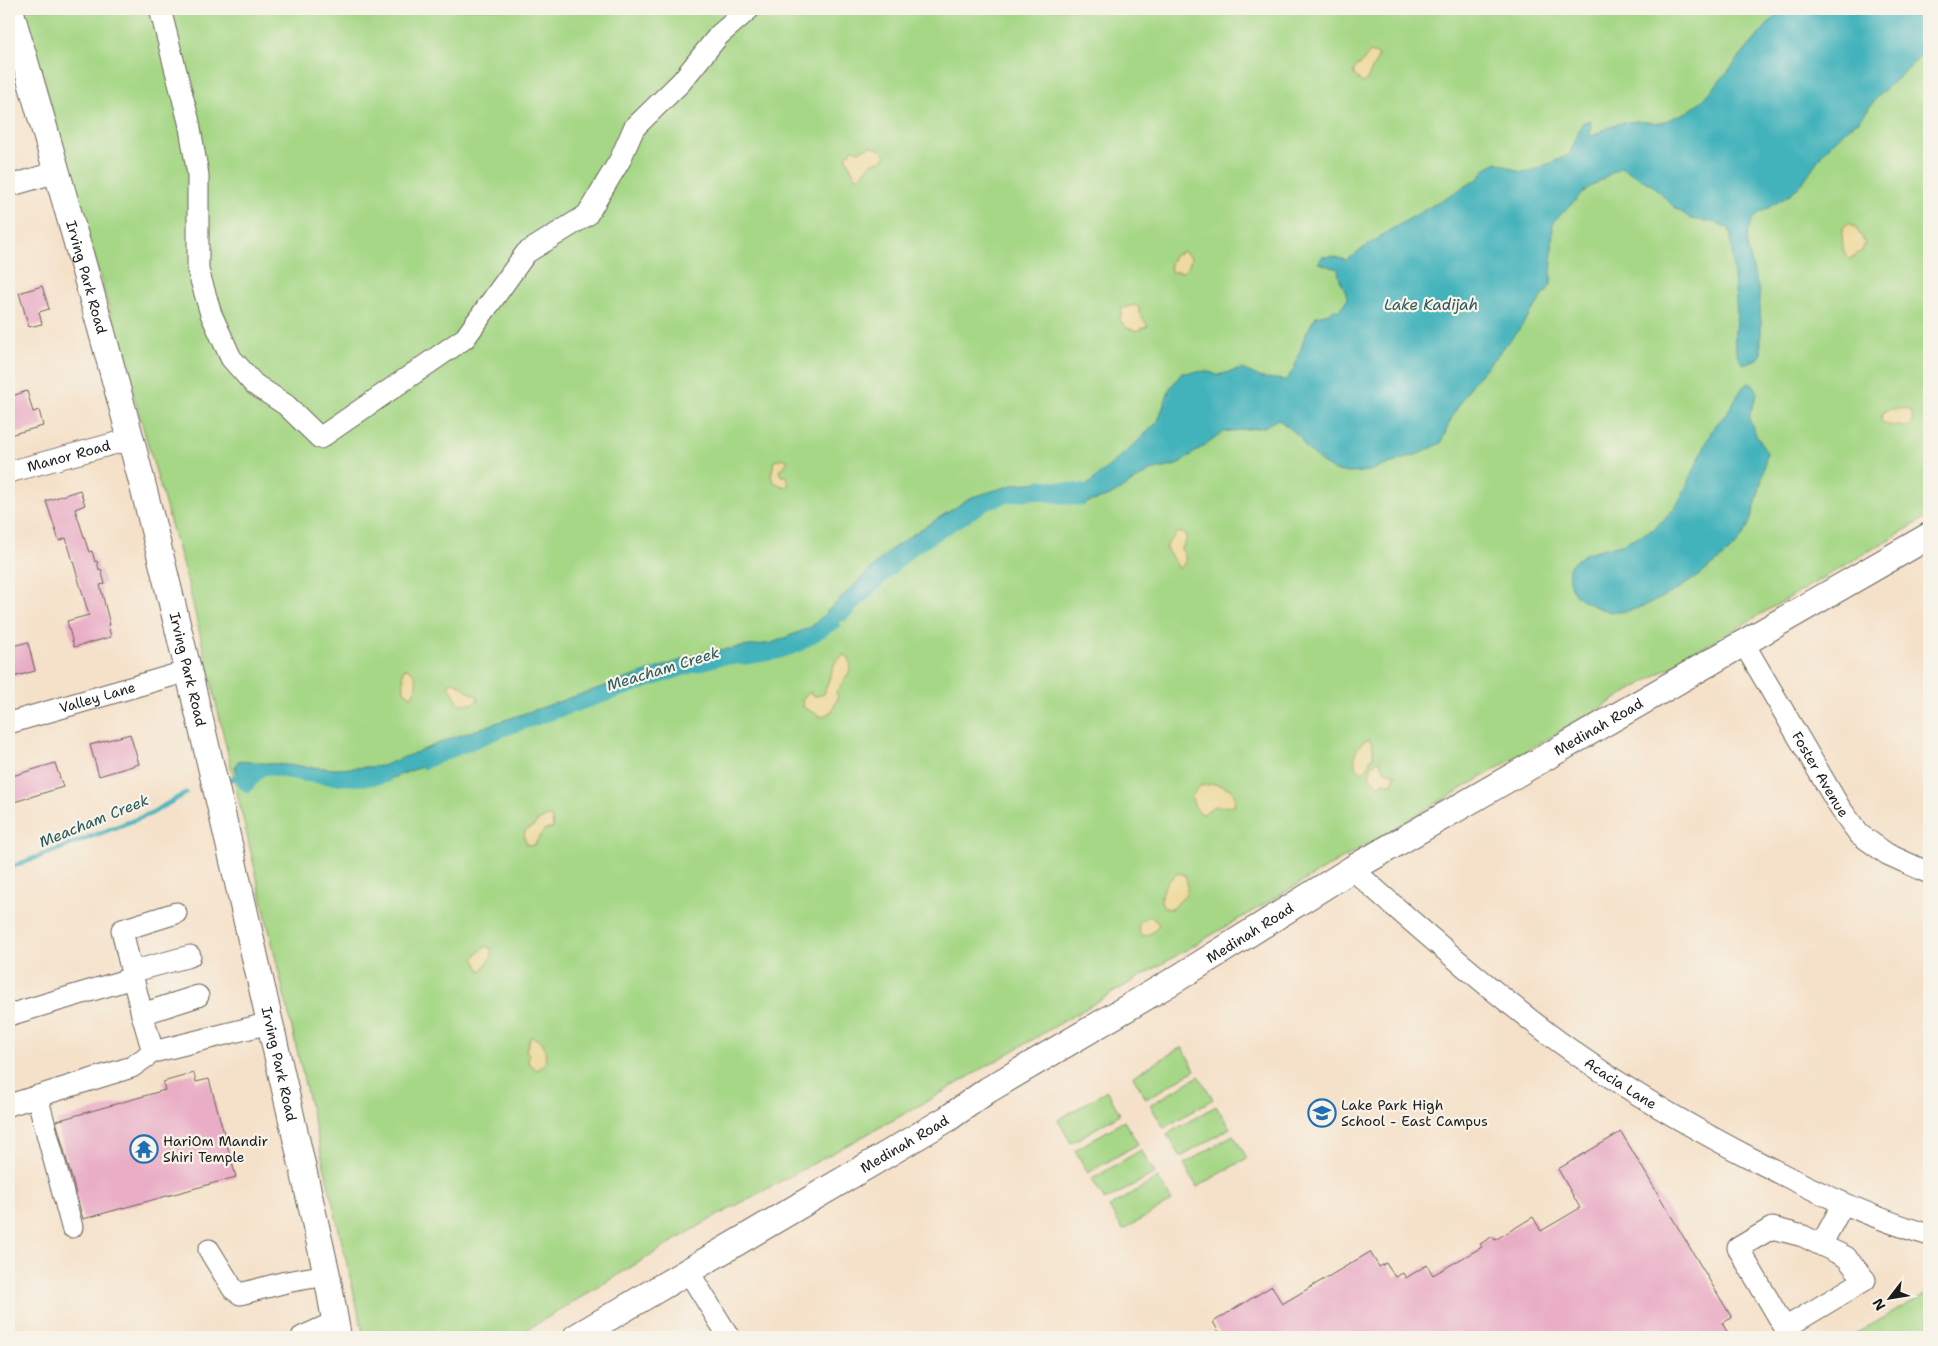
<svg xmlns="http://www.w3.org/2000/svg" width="1938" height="1346" viewBox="0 0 1938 1346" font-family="'Shantell Sans',sans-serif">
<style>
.green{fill:#a6d786;stroke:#617a51}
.sand{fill:#eeda9e;stroke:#857b5d}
.water{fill:#42b2bb;stroke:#2f676c}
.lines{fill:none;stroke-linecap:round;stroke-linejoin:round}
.stream{stroke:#42b2bb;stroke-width:5}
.building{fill:#e9adc6}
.minor-casing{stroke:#686159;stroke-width:23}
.major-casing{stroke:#686159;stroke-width:28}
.minor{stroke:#fff;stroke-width:21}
.major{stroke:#fff;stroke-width:26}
.labels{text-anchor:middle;stroke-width:4.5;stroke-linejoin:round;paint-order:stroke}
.street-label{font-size:14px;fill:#1c1c1c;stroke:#f7f3e8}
.poi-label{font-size:14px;fill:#1c1c1c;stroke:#f7f3e8;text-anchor:start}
.water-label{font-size:15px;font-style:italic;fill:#2b585c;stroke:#f7f3e8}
</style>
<rect width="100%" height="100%" fill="#f7f3e8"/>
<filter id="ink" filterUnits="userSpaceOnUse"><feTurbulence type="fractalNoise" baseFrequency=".02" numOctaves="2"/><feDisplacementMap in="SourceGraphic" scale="10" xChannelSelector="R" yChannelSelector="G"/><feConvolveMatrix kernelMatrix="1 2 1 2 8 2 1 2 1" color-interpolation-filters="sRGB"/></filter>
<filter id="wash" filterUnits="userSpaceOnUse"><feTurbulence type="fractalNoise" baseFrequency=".0096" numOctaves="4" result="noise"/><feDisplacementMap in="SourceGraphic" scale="20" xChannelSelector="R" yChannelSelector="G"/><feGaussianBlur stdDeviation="1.12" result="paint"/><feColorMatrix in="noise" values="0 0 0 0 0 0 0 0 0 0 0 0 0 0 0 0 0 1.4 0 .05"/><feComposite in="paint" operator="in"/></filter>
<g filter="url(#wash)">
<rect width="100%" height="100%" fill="#f5e1c9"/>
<g class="green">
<path d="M23,9H1929V516L917,1107L704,1223L515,1337H364L189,587Z"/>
<path d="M1182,1047L1195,1070L1146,1099L1133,1076Z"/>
<path d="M1199,1076L1213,1099L1164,1128L1150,1105Z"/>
<path d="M1107,1091L1120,1114L1071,1143L1058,1120Z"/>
<path d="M1216,1106L1230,1128L1181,1157L1167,1134Z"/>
<path d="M1124,1121L1138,1144L1088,1173L1075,1150Z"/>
<path d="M1233,1135L1247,1158L1197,1187L1184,1164Z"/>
<path d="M1141,1150L1155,1173L1105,1201L1092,1179Z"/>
<path d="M1158,1178L1172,1201L1123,1230L1109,1207Z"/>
<path d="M1929,1292V1337H1850Z"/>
</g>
<g class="sand">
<path d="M1370,52L1379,55C1374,66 1371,72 1365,82L1362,83L1353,73L1357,65H1360Z"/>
<path d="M870,146L881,150L886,155L882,160L871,164L860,177L855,176L846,157L853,149L860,151Z"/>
<path d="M1848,223L1855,226L1865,243L1862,251L1849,259C1841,251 1842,239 1843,228Z"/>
<path d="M1183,251L1191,257L1189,266L1183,272H1171L1170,264L1174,256Z"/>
<path d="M1135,305L1139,307V313L1148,326L1137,331L1127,328L1120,320L1122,308Z"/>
<path d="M1906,408L1912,412L1913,422L1908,427L1887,425L1881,421C1881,404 1896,411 1906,408Z"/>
<path d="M783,458L788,461L780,471L782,476H786L789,485L785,487L775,483L771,476L774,461Z"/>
<path d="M1178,532L1184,534L1187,539L1181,549C1188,556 1186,562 1180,569L1166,549L1168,543Z"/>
<path d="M844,655L847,656C857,669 843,681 836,692L838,697L832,711L822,717L803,707L802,699L810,692L811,695L817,696L824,694L835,662Z"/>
<path d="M407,668C418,673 419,687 411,696L404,691L403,670Z"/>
<path d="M452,682C462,683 467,693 477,696L478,700L472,704H460L448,685Z"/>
<path d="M1369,739L1373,746V758L1370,759L1368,768L1362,772L1355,766C1354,754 1356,743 1369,739Z"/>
<path d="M1379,760L1385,771L1396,774L1392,784L1384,782L1379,786L1369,777L1372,765Z"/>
<path d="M1214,784L1229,788L1235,795L1234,805C1221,810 1217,800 1204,814C1196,812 1193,804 1192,796L1200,786Z"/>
<path d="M548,816L552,818L553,828L544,830L534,845H527L524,837L525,831L534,826L536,822Z"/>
<path d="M1178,873L1185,875C1192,893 1183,898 1171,909L1165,908C1154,896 1167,881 1178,873Z"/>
<path d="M1150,916L1159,924C1156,931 1150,935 1141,936L1138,926L1142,920Z"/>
<path d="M485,946L491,948L492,956L481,972L474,958Z"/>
<path d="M531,1036L543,1043C546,1055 549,1063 537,1070L528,1062L529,1055L526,1050Z"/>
</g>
<g class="water">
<path d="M1781,9H1929V49L1878,96L1860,120L1849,127L1822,154L1801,185L1785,198L1758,214L1752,221L1748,231L1747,246L1759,292L1761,323V355L1756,361L1743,364C1732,352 1734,330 1737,315L1730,229L1717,223L1692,219L1675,208L1653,186L1621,167L1587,189L1553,222L1551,285L1518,331L1471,385L1452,417L1441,443L1421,453L1369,471L1352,473L1335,471L1321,462L1306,448L1299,436L1278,419L1264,427L1224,432L1177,465L1150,471L1110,496L1083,504L1034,497L1009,500L986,508L913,553L860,605L815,641L778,657L747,662H722L691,671L504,734L385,781L347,784L269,772L263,773L248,790L241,786L235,767L238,761L335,769L382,766L452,738L705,652L772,643L811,627L888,552L907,538L972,497L1016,484L1039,482L1085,487L1136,443L1158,421L1170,388L1182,373L1207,371L1217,375L1242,369L1262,378L1286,380L1294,369L1306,333L1316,316L1329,313L1334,309L1339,311L1347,299C1346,286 1339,285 1338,269L1318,263L1322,257L1332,256L1346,260L1390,230L1478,179L1486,168L1497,162L1520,172L1531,171L1569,155L1583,122L1591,120L1590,137L1616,124L1636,121L1661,123L1689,111L1705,98Z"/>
<path d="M1749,383H1752C1765,397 1747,406 1750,421C1753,431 1762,443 1767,453C1762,477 1755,521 1740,540C1719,566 1650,613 1616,612C1605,612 1594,606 1584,601C1571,593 1566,581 1570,565L1586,553L1621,544L1652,530L1669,515L1681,498L1713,428L1726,414L1743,387Z"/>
</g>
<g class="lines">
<g class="stream">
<path d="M844,619L913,553L986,508L1009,500L1034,497L1083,504L1085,487L1039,482"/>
<path d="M424,767L504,734L691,671L722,662H747L778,657L799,650L838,625"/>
<path d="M229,781L237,776L241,786L248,790L263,773L269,772C300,780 357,788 388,780"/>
<path d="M9,868L150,814L186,793"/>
</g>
</g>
<g id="blocks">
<g class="building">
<path d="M42,286L49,309L39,312L42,324L29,327L19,293Z"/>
<path d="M27,391L33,412L39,410L43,426L9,435V397Z"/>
<path d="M80,490L85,505L75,509L89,552L92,551L95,562L97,561L99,570L101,569L105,584L100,585L110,625H108L111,637L74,647L67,621L89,615L66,538L59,541L46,501Z"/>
<path d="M28,642L35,671L9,678V647Z"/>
<path d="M130,734L139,764L99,776L90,745Z"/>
<path d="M55,763L63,787L14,802L9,777Z"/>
<path d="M194,1073L196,1082L209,1079L236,1177L83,1219L56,1121L165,1090L163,1082Z"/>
<path d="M1621,1132L1732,1318L1722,1323L1730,1337H1222L1213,1322L1272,1286L1282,1304L1370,1252L1379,1267L1386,1263L1395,1277L1403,1273L1406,1278L1427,1265L1433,1275L1482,1247L1480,1244L1493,1236L1495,1240L1533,1217L1541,1231L1580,1208L1558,1169Z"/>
</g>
</g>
</g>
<g filter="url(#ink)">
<use href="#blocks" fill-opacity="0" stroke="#686159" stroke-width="1"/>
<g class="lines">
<g class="minor-casing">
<g id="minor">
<path d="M160,9L189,122L198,175V270L211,314L231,358L254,384L286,405L320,438L465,338L526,253L587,215L620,160L634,128L681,82L719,35L749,9"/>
<path d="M9,186L57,172"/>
<path id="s1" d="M9,472L131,439"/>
<path id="s2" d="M1744,644L1840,808L1859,834L1887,854L1929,873"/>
<path id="s3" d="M9,723L188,671"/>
<path id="s4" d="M1352,869C1419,928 1486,987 1558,1041C1622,1088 1692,1128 1762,1164C1816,1192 1871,1218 1929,1235"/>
<path d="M131,972L190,956"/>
<path d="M133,978L142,1014"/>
<path d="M9,1015L133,978L122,930L176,913"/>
<path d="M153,1052L142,1014L198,996"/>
<path d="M37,1096L72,1227"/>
<path d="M9,1105L132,1067L153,1052L270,1023"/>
<path d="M1821,1245L1803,1236L1772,1228L1738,1248L1785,1328L1865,1280L1846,1257L1821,1245L1843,1204"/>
<path d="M209,1250L233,1289L240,1294L286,1282L327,1275"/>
<path d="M688,1271L729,1337"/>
<path d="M302,1337L335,1322"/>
</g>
</g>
<g class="major-casing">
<g id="major">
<path id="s5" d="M10,9C60,183 111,357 155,534C216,780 271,1028 327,1275L338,1337"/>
<path id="s6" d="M576,1337L947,1119L988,1090L1178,978L1352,869L1929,536"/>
</g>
</g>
<use href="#minor" class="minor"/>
<use href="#major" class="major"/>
</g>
</g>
<defs>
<g id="school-ring" transform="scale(1.4375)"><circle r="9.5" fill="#f7f3e8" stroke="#1f6fb2" stroke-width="1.5"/><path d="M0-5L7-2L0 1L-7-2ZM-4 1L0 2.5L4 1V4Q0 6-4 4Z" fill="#1f6fb2"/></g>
<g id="temple-ring" transform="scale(1.4375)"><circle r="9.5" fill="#f7f3e8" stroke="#1f6fb2" stroke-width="1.5"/><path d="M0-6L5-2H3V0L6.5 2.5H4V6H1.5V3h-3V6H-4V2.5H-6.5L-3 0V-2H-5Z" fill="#1f6fb2"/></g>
</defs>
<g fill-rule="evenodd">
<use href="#school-ring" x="1322" y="1113"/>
<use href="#temple-ring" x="144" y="1149"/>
</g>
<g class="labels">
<g class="street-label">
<text dy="5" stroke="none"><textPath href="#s5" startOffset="279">Irving Park Road</textPath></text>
<text dy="5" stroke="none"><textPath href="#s1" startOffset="62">Manor Road</textPath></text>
<text dy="5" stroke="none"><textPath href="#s5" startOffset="684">Irving Park Road</textPath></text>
<text dy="5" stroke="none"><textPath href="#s3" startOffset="92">Valley Lane</textPath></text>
<text dy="5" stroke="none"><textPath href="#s6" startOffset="1191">Medinah Road</textPath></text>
<text dy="5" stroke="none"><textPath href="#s2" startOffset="151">Foster Avenue</textPath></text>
<text dy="5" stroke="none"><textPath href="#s6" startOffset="786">Medinah Road</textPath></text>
<text dy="5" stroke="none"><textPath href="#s5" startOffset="1089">Irving Park Road</textPath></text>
<text dy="5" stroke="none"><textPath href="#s4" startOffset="344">Acacia Lane</textPath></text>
<text dy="5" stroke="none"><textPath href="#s6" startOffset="381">Medinah Road</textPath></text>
</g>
<g class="poi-label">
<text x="1341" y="1110">Lake Park High<tspan x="1341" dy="16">School - East Campus</tspan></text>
<text x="163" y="1146">HariOm Mandir<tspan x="163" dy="16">Shiri Temple</tspan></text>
</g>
<g class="water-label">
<text x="1431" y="310">Lake Kadijah</text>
<text transform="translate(663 669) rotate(-17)" y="5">Meacham Creek</text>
<text transform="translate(94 821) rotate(-22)" y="5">Meacham Creek</text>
</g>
</g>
<rect width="1938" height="1346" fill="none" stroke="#f7f3e8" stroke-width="30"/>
<g transform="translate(1890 1298) rotate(239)" stroke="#f7f3e8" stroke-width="4" paint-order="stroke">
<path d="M0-4L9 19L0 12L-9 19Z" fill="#1c1c1c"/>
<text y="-8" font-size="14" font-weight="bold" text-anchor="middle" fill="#1c1c1c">N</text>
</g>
</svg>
